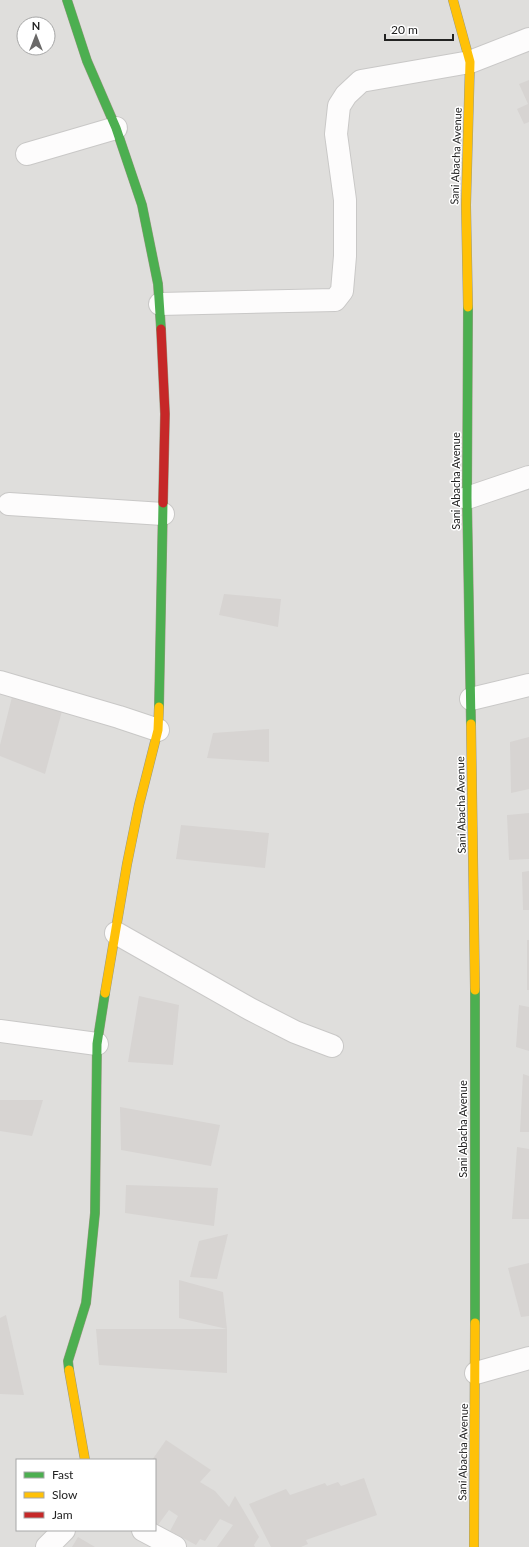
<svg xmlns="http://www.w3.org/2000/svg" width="529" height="1547" viewBox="0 0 529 1547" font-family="Lato,sans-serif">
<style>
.residential{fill:#dfdedc;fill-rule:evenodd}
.building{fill:#d7d4d2}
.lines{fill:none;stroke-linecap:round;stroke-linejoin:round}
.street-casing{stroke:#c9c8c7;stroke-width:24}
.fast-casing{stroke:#999a82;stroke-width:10}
.slow-casing{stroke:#999a82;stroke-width:10}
.jam-casing{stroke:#999a82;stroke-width:10}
.street{stroke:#fdfcfc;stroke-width:22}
.fast{stroke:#4caf50;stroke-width:9}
.slow{stroke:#ffc107;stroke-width:9}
.jam{stroke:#c62828;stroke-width:9}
.labels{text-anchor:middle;stroke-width:3;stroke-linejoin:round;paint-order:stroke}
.street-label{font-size:11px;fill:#222;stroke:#fff}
</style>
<rect width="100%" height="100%" fill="#f0eeeb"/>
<path class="residential" d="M0,0H529V1547H0ZM24,24H48V48H24ZM17,1460H155V1530H17Z"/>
<g class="building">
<path d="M529,80V122L524,124L517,109L528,104L519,84Z"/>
<path d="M224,594L281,599L278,627L219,615Z"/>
<path d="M12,697L62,711L45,774L0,756V745Z"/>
<path d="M269,729V762L207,758L213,733Z"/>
<path d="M529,737V789L511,793L510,742Z"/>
<path d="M529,813V859L509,860L507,815Z"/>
<path d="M181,825L269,833L265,868L176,859Z"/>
<path d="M529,871V910H523L522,872Z"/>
<rect x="527" y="940" width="2" height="50"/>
<path d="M139,996L179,1005L173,1065L128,1062Z"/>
<path d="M519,1005L529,1007V1051L516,1047Z"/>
<path d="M523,1074L529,1076V1132H520Z"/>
<path d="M0,1100H43L32,1136L0,1131Z"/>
<path d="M120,1107L220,1125L211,1166L121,1150Z"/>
<path d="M517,1147L529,1149V1219H512Z"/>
<path d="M126,1185L218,1188L214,1226L125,1213Z"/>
<path d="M228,1234L217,1279L190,1277L199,1241Z"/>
<path d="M529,1263V1316L521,1317L508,1268Z"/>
<path d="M179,1280L223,1292L227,1329L179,1318Z"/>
<path d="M6,1315L24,1395L0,1394V1318Z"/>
<path d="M96,1329H227V1373L99,1365Z"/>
<path d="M166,1440L211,1470L200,1482L215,1491L229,1507L235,1496L259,1537L254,1545L255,1547H217L233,1525L220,1519L205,1541L200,1539L196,1545L170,1531L178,1516L169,1510L155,1529V1460H152Z"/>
<path d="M364,1478L377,1515L306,1540L308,1544L301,1547H271L249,1504L286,1489L290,1495L325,1483L327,1486L338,1482L341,1486Z"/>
<path d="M78,1537L95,1547H72Z"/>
</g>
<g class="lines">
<g class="street-casing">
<g id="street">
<path d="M27,154L116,128"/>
<path d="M160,304L335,300L342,291L345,256V200L336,134L339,106L346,95L361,81L470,62L529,39"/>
<path d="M467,498L529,477"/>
<path d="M9,504L163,514"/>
<path d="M0,682L119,717L158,730"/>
<path d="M471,699L529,685"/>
<path d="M116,933L250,1009L295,1032L332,1046"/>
<path d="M0,1031L97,1044"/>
<path d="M476,1373L529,1358"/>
<path d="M143,1530L175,1547"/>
<path d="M47,1547L64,1530"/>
</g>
</g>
<g class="fast-casing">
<g id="fast">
<path d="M67,0L87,61L116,128L142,205L158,284L161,329"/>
<path d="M468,307L467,498L471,724"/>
<path d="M159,707L163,503"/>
<path d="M475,990V1323"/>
<path d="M69,1370L68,1361L86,1303L95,1213L97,1044L105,993"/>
</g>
</g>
<g class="slow-casing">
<g id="slow">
<path d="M453,0L470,62L466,205L468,307"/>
<path d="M471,724L475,990"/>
<path d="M105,993L127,864L139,805L158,730L159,707"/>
<path d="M69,1370L85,1460"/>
<path d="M474,1547L475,1323"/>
</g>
</g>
<g class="jam-casing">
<path id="jam" d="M161,329L165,414L163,503"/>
</g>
<use href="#street" class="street"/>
<use href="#fast" class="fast"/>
<use href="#slow" class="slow"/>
<use href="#jam" class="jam"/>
</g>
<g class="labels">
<g class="street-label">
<text transform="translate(456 156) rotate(-88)" y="4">Sani Abacha Avenue</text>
<text transform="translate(456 481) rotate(-90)" y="4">Sani Abacha Avenue</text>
<text transform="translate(461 805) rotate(-91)" y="4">Sani Abacha Avenue</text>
<text transform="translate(463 1129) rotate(-90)" y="4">Sani Abacha Avenue</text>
<text transform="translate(463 1452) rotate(-89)" y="4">Sani Abacha Avenue</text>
</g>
</g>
<rect x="16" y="1459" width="140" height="72" fill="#ffffff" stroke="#a7a7a7"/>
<rect x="24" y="1472" width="20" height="6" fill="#4caf50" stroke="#a7a7a7"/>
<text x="52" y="1479" font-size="12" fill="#222222">Fast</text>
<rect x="24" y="1492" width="20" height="6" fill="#ffc107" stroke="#a7a7a7"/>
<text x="52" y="1499" font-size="12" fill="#222222">Slow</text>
<rect x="24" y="1512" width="20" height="6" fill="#c62828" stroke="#a7a7a7"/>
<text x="52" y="1519" font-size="12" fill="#222222">Jam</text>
<g transform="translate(36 36)"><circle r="19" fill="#ffffff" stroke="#a7a7a7"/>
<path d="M0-3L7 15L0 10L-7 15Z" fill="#6a6968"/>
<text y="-6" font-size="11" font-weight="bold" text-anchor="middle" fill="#222222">N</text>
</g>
<path d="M385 34v6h68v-6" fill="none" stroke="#222222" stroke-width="2"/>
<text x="391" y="34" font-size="12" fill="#222222" stroke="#ffffff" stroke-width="3" paint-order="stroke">20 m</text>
</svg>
